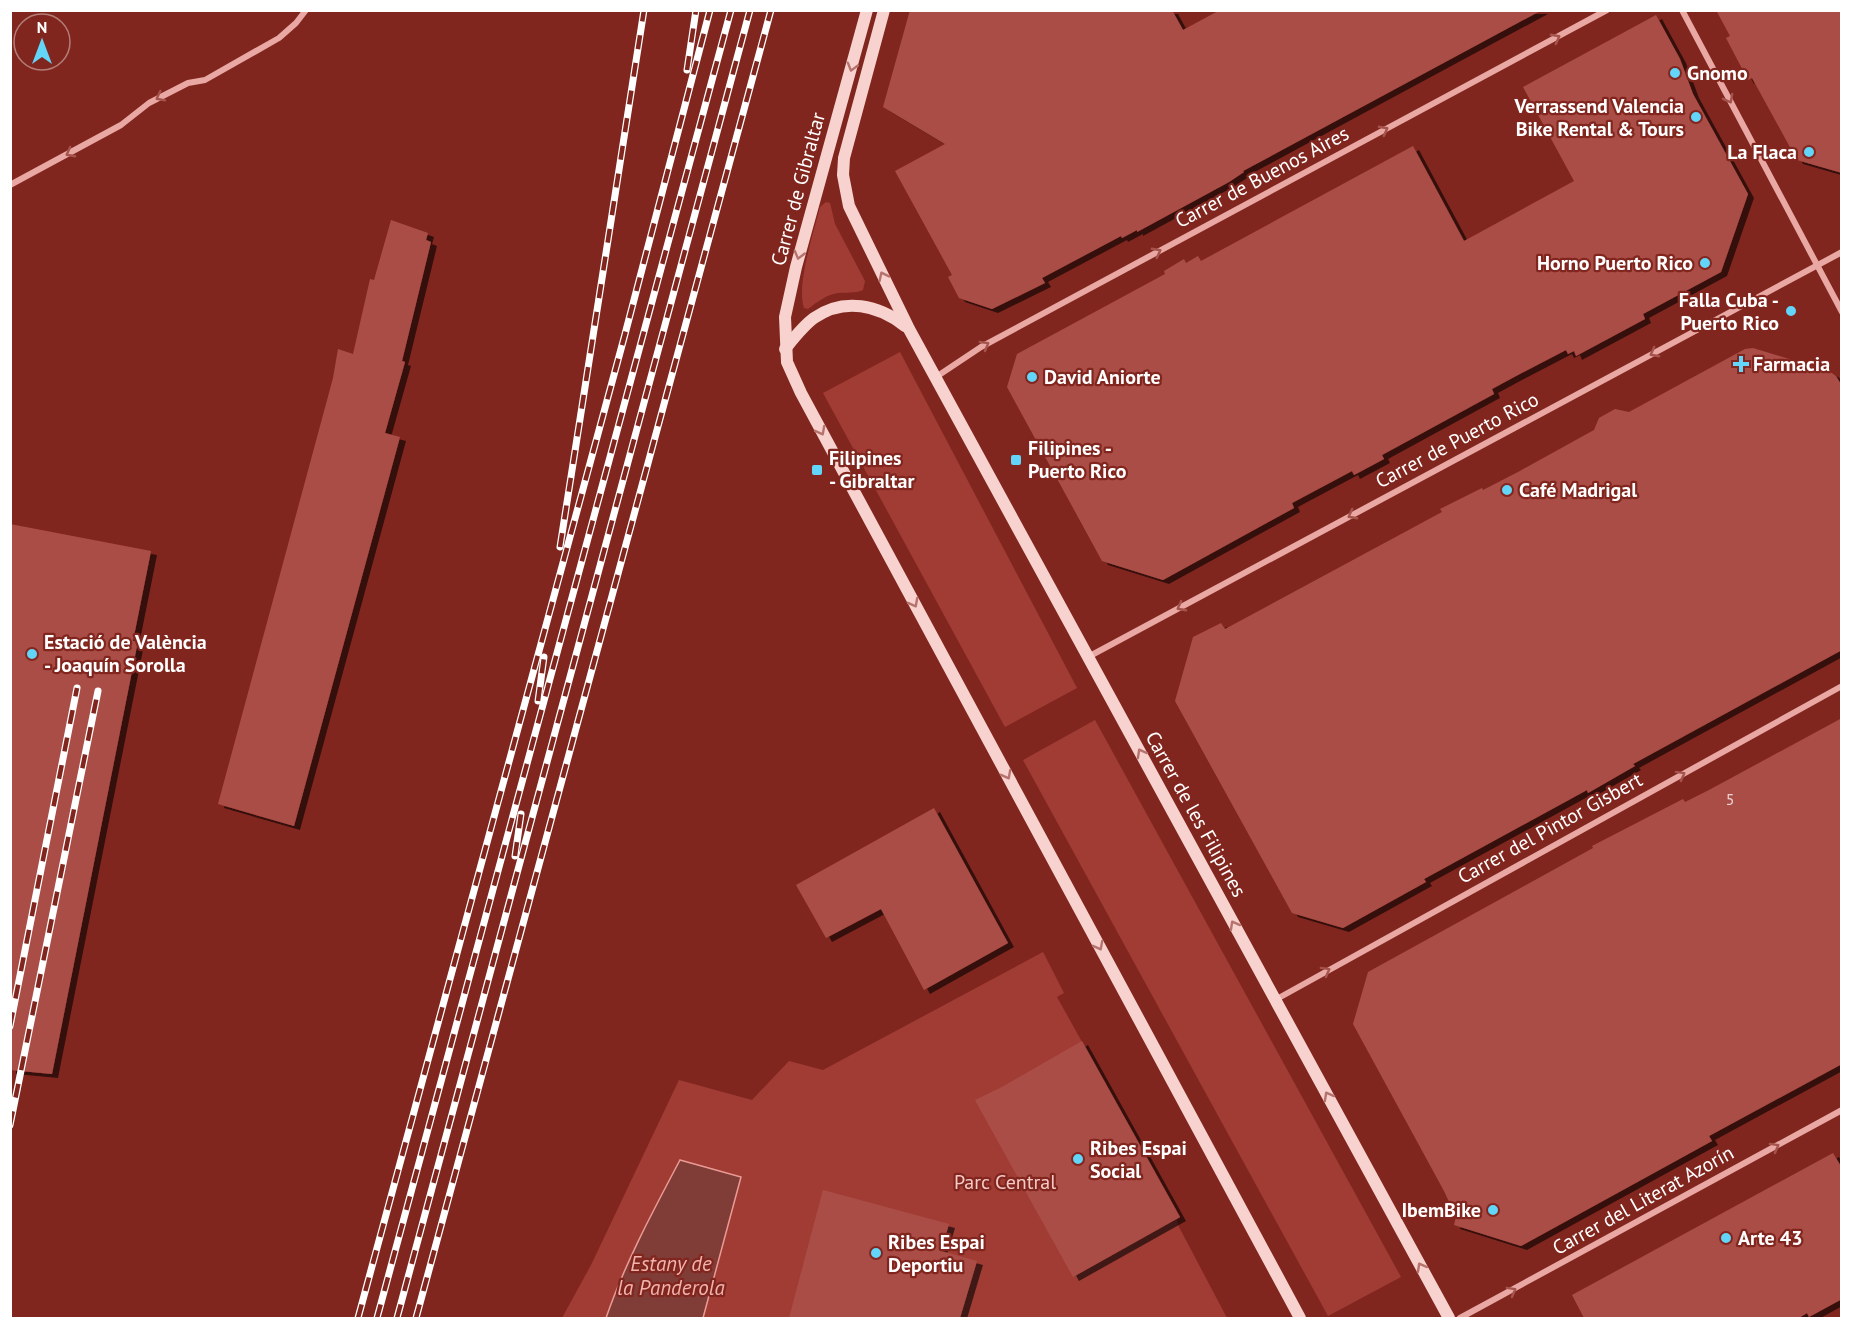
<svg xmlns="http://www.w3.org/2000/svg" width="1852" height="1329" viewBox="0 0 1852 1329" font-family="'PT Sans',sans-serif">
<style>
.green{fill:#a13c34}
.water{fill:#803c36;stroke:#eb9b96;stroke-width:1.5}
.building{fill:#ab4e46;filter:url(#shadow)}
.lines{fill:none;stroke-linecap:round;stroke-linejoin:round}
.street{stroke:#e9a8a3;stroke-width:6}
.secondary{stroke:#f7d2ce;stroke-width:12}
.rail-casing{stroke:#fff;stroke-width:7}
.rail{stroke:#81261e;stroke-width:4.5;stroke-dasharray:14;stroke-linecap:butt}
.oneway{stroke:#a5544d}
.oneway2{stroke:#b6736d}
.poi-dot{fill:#62d5f8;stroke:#81261e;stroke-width:2}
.labels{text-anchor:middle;stroke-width:4.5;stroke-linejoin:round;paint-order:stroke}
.number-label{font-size:16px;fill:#ead3d1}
.poi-label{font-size:20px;font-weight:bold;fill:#fff;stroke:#81261e;text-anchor:start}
.street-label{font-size:20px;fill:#fff;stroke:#81261e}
.park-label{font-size:20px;fill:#f7cac7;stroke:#81261e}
.water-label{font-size:21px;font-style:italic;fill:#f1b3ae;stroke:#81261e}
</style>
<defs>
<filter id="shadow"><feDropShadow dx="6" dy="4" stdDeviation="0" flood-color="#0009"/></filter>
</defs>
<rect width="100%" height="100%" fill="#81261e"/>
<g class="green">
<path d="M826,202L830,203L835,224L865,281L863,290C855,294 846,292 838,293C826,295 817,302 808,309L804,308C796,286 814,231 820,207Z"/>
<path d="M900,352L1077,688L1005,727L823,393Z"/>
<path d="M1095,720L1401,1277L1328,1316L1023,760Z"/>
<path d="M1043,952L1064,993L1057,997L1180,1218L1177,1220L1179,1227L1227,1318H562L591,1265L679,1080L752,1100L789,1061L823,1070Z"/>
</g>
<path class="water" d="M680,1160L741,1177L703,1318H606C625,1263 653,1211 680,1160Z"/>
<g class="building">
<path d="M910,10H1172L1183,30L1220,10H1542L1243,171L1244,172L1229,182L1137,232V230L1122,238L1121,236L1042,278L1045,283L992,309L959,298L948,277L952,275L895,171L945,144L883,107Z"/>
<path d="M1716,10H1842V173L1797,160L1752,78L1748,80L1726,38L1730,36Z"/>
<path d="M1656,15L1680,59L1693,94L1748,194L1721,272L1643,314L1645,319L1576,356L1574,351L1568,354L1566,350L1516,376L1492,389L1494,394L1382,455L1384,459L1354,475L1352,471L1292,503L1294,508L1163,580L1102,561L1007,387L1017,354L1165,274L1164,271L1184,259L1186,263L1198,256L1201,261L1413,146L1464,241L1574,181L1523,87Z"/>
<path d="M391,220L428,233L426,240L431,242L402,361L405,362L385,433L400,437L294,826L218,804L333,378L338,349L353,354L370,279L374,280Z"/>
<path d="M1753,348L1829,371L1836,376L1842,386V650L1633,764L1635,766L1588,793L1587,790L1424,879L1426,882L1343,928L1292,913L1175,701L1193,637L1221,623L1225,629L1442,512L1440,509L1482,488L1483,490L1518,472L1594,430L1599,418L1615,409L1629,412L1745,349Z"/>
<path d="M10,524L151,551L133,641H138L52,1074L10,1070Z"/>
<path d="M1842,718V1064L1709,1136L1712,1141L1521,1246L1454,1225L1456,1217L1444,1191L1353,1024L1368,972L1593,848L1592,846L1683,799L1685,802L1709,790Z"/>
<path d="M934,808L1008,943L924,990L881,909L826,938L796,885Z"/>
<path d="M1082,1041L1180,1217L1073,1277L975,1100L1002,1087Z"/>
<path d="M1833,1153L1842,1168V1299L1809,1317L1807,1313L1799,1318H1584L1572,1295Z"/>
<path d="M823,1190L949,1224L941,1251L977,1261L960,1318H789Z"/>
</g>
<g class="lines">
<g class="street">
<path d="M1682,10L1842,312"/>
<path d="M10,185L121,125L149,103L188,83L205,80L279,38L296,23L306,10"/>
<path d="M936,377L981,347L1607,10"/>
<path d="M1088,657L1842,252"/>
<path d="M1275,1000L1842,686"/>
<path d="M1460,1318L1842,1110"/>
</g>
<g class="secondary">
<path d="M867,10L796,267L785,317L787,362L801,393L1300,1318"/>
<path d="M884,10L844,158L843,175L849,206L909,329L1449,1318"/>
<path d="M785,349C794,338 803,326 814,318C844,297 879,305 905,326"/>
</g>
<g class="rail-casing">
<g id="rail">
<path d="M687,70L696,10"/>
<path d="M560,547L644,10"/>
<path d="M538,701L544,657"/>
<path d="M515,856L521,814"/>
<path d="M10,1026L77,688"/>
<path d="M10,1125L98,691"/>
<path d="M358,1318L624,338L710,10"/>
<path d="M377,1318L731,10"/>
<path d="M397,1318L750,10"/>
<path d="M416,1318L771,10"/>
</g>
</g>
<use href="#rail" class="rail"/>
</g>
<defs><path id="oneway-chevron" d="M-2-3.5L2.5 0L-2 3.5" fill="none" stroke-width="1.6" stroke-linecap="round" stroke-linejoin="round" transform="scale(1.5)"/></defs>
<g class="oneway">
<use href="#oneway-chevron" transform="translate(1556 38) rotate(-28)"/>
<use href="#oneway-chevron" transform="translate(160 97) rotate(153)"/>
<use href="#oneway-chevron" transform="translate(1729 99) rotate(62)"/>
<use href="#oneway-chevron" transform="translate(1384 130) rotate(-28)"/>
<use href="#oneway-chevron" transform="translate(70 153) rotate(152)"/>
<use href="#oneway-chevron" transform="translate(1157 252) rotate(-28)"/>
<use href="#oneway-chevron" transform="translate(985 345) rotate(-30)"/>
<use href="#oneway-chevron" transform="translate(1654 353) rotate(152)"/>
<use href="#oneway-chevron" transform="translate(1352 515) rotate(152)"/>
<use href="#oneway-chevron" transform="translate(1181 607) rotate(152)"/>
<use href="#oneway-chevron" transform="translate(1681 775) rotate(-29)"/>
<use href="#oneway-chevron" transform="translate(1326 971) rotate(-29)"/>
<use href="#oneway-chevron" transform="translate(1775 1147) rotate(-29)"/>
<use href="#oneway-chevron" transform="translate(1512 1291) rotate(-29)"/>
</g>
<g class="oneway2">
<use href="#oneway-chevron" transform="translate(852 67) rotate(106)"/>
<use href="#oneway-chevron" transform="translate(799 255) rotate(105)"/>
<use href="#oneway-chevron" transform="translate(883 276) rotate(-116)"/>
<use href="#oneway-chevron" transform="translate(821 431) rotate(62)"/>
<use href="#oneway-chevron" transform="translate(914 603) rotate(62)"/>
<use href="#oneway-chevron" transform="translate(1141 753) rotate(-119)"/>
<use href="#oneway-chevron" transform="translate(1007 775) rotate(62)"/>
<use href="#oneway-chevron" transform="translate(1234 925) rotate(-119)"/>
<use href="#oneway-chevron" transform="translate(1099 946) rotate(62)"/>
<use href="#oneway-chevron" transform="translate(1328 1096) rotate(-119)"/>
<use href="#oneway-chevron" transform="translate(1421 1267) rotate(-119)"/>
</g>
<g class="poi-dot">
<circle cx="1675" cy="73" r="6"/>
<circle cx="1696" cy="117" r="6"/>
<circle cx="1809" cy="152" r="6"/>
<circle cx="1705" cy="263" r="6"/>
<circle cx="1791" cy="311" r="6"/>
<path d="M1738 355h6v6h6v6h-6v6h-6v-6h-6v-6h6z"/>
<circle cx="1032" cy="377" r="6"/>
<rect x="1010" y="454" width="12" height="12" rx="3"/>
<rect x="811" y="464" width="12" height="12" rx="3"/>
<circle cx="1507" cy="490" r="6"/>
<circle cx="32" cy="654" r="6"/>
<circle cx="1078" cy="1159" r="6"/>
<circle cx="1493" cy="1210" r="6"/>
<circle cx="1726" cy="1238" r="6"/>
<circle cx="876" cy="1253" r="6"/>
</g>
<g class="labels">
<g class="number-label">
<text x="1730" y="805">5</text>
</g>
<g class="poi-label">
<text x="1687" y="80">Gnomo</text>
<text x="1684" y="113" text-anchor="end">Verrassend Valencia<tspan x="1684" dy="23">Bike Rental &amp; Tours</tspan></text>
<text x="1797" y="159" text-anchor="end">La Flaca</text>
<text x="1693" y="270" text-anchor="end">Horno Puerto Rico</text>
<text x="1779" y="307" text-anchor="end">Falla Cuba -<tspan x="1779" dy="23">Puerto Rico</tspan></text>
<text x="1753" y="371">Farmacia</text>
<text x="1044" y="384">David Aniorte</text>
<text x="1028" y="455">Filipines -<tspan x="1028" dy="23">Puerto Rico</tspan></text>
<text x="829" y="465">Filipines<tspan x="829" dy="23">- Gibraltar</tspan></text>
<text x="1519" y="497">Café Madrigal</text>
<text x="44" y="649">Estació de València<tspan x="44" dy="23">- Joaquín Sorolla</tspan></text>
<text x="1090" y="1155">Ribes Espai<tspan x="1090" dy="23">Social</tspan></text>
<text x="1481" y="1217" text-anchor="end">IbemBike</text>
<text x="1738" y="1245">Arte 43</text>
<text x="888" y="1249">Ribes Espai<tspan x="888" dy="23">Deportiu</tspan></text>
</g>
<g class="street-label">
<text transform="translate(1262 177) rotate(-28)" y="7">Carrer de Buenos Aires</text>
<text transform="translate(798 189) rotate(-75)" y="7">Carrer de Gibraltar</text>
<text transform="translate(1457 440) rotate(-28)" y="7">Carrer de Puerto Rico</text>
<text transform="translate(1196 814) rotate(61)" y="7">Carrer de les Filipines</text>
<text transform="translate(1550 828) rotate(-29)" y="7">Carrer del Pintor Gisbert</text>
<text transform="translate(1643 1200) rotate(-29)" y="7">Carrer del Literat Azorín</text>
</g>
<g class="park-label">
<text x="1005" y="1189">Parc Central</text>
</g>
<g class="water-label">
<text x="671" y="1271">Estany de<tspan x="671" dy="24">la Panderola</tspan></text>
</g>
</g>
<rect width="1852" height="1329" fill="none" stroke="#ffffff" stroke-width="24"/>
<g transform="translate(42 42)"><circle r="28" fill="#81261e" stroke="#b37d78" stroke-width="1.5"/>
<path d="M0-4.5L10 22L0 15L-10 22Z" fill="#62d5f8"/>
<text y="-9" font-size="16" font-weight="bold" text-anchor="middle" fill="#ffffff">N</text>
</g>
</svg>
